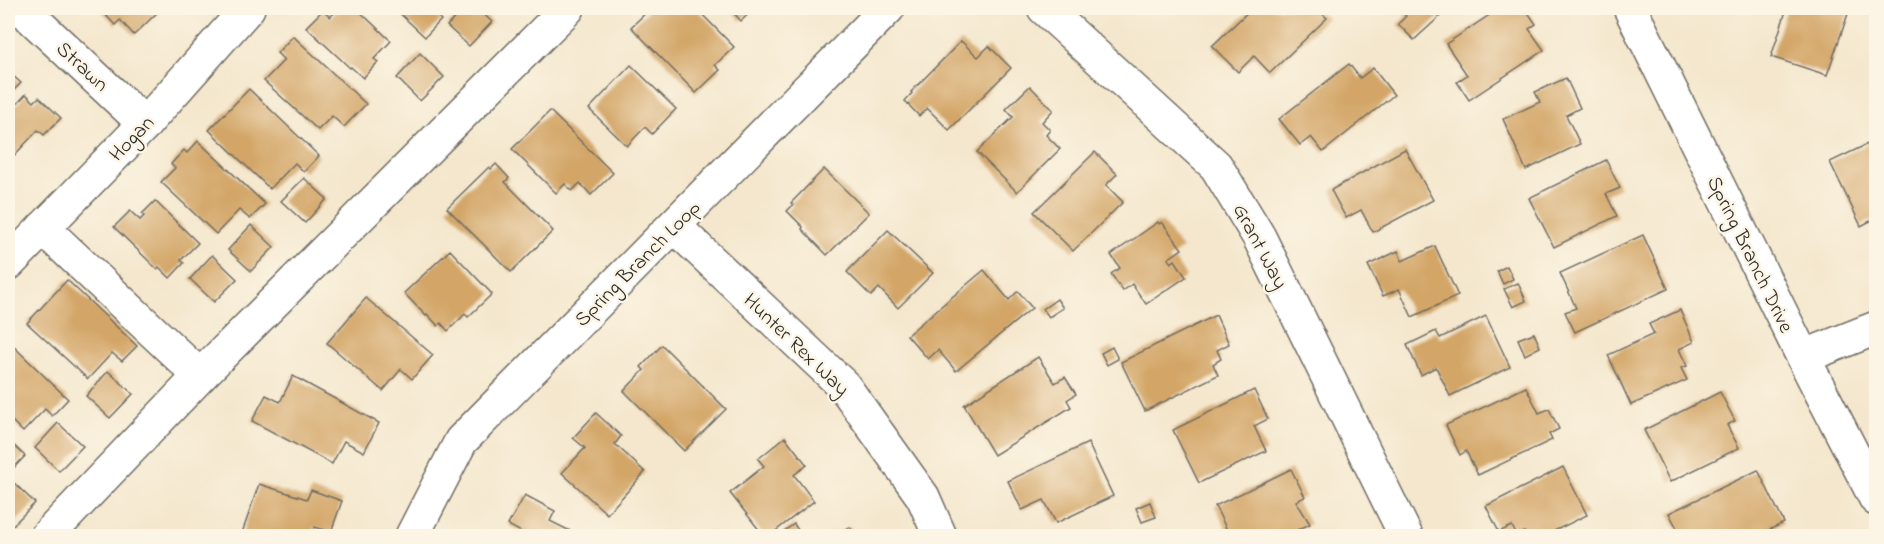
<svg xmlns="http://www.w3.org/2000/svg" width="1884" height="544" viewBox="0 0 1884 544" font-family="'Indie Flower',sans-serif">
<style>
.building{fill:#d3a667}
.lines{fill:none;stroke-linecap:round;stroke-linejoin:round}
.minor-casing{stroke:#716d64;stroke-width:36}
.minor{stroke:#fff;stroke-width:33}
.labels{text-anchor:middle;stroke-width:5;stroke-linejoin:round;paint-order:stroke}
.street-label{font-size:21px;fill:#2b2b2b;stroke:#fcf5e5}
</style>
<rect width="100%" height="100%" fill="#fcf5e5"/>
<filter id="ink" filterUnits="userSpaceOnUse"><feTurbulence type="fractalNoise" baseFrequency=".0167" numOctaves="2"/><feDisplacementMap in="SourceGraphic" scale="12" xChannelSelector="R" yChannelSelector="G"/><feConvolveMatrix kernelMatrix="1 2 1 2 8 2 1 2 1" color-interpolation-filters="sRGB"/></filter>
<filter id="wash" filterUnits="userSpaceOnUse"><feTurbulence type="fractalNoise" baseFrequency=".008" numOctaves="4" result="noise"/><feDisplacementMap in="SourceGraphic" scale="24" xChannelSelector="R" yChannelSelector="G"/><feGaussianBlur stdDeviation="1.35" result="paint"/><feColorMatrix in="noise" values="0 0 0 0 0 0 0 0 0 0 0 0 0 0 0 0 0 1.4 0 .05"/><feComposite in="paint" operator="in"/></filter>
<g filter="url(#wash)">
<rect width="100%" height="100%" fill="#f4e7cd"/>
<g id="blocks">
<g class="building">
<path d="M102,8H162L134,35L120,20L115,25L100,9Z"/>
<path d="M339,8H356L391,41L374,59L378,62L363,78L351,67L350,68L306,27L323,10L330,17Z"/>
<path d="M394,8H436L432,11L441,20L425,37Z"/>
<path d="M464,8H477L492,22L469,46L447,26Z"/>
<path d="M651,8H696L734,47L715,65L720,70L696,93L631,27Z"/>
<path d="M729,8H755L741,21Z"/>
<path d="M1252,8H1316L1327,18L1270,73L1254,56L1238,72L1212,46Z"/>
<path d="M1398,8H1449L1414,40L1398,24L1406,16Z"/>
<path d="M1500,8H1525L1536,24L1529,29L1544,50L1469,100L1457,82L1467,75L1446,44Z"/>
<path d="M1787,8H1850L1827,75L1771,57Z"/>
<path d="M293,36L366,104L344,127L332,116L318,130L264,81L284,60L277,53Z"/>
<path d="M961,41L978,57L989,46L1011,68L949,130L927,108L919,116L905,101L912,93L911,92Z"/>
<path d="M420,53L444,77L420,101L397,78Z"/>
<path d="M1349,64L1360,78L1373,68L1394,95L1323,152L1311,137L1300,145L1279,119Z"/>
<path d="M631,65L676,109L652,134L645,127L627,146L589,109Z"/>
<path d="M11,74L21,83L8,96V75L9,76Z"/>
<path d="M1566,78L1580,108L1566,115L1580,144L1526,170L1503,119L1540,102L1535,92Z"/>
<path d="M1030,86L1053,110L1042,122L1050,130L1046,135L1060,149L1017,192L977,152L1013,117L1006,109Z"/>
<path d="M249,89L319,156L304,172L295,163L270,189L209,130Z"/>
<path d="M26,94L34,102L39,97L61,118L44,135L38,130L8,162V114Z"/>
<path d="M550,111L613,173L591,195L580,183L572,191L565,184L556,193L512,149Z"/>
<path d="M1876,140V218L1861,226L1830,162Z"/>
<path d="M198,141L265,204L250,219L239,210L216,234L161,182L175,168L171,164L184,150L187,153Z"/>
<path d="M1405,149L1433,200L1373,232L1361,210L1346,218L1331,190Z"/>
<path d="M1095,152L1117,174L1106,185L1123,202L1073,251L1034,212Z"/>
<path d="M1606,160L1620,188L1606,194L1617,216L1554,247L1529,198Z"/>
<path d="M496,164L509,178L505,182L553,231L511,272L447,208L489,167L491,169Z"/>
<path d="M824,169L869,213L827,255L802,229L803,227L787,211L793,205L791,203Z"/>
<path d="M304,178L327,199L305,223L281,201Z"/>
<path d="M155,201L198,243L181,260L184,263L170,278L159,267L157,269L114,227L130,211L140,220L144,216L142,214Z"/>
<path d="M1158,222L1159,224L1162,222L1182,249L1168,259L1171,263L1175,260L1186,277L1146,304L1132,284L1123,291L1111,274L1120,268L1111,255Z"/>
<path d="M251,225L274,247L251,271L228,250Z"/>
<path d="M888,230L933,273L898,308L879,288L871,296L847,272Z"/>
<path d="M1643,235L1668,289L1575,332L1565,312L1576,308L1560,273Z"/>
<path d="M1435,246L1458,296L1412,317L1399,289L1383,296L1368,265L1398,251L1402,261Z"/>
<path d="M450,250L492,294L468,317L465,314L448,331L441,323L438,326L427,314L426,316L404,293Z"/>
<path d="M212,255L237,279L214,302L190,279Z"/>
<path d="M1507,266L1513,279L1503,284L1497,271Z"/>
<path d="M984,270L1009,300L1018,291L1032,308L956,371L938,350L928,359L907,335Z"/>
<path d="M67,280L137,346L122,361L112,353L88,379L27,323Z"/>
<path d="M1518,283L1526,301L1513,307L1504,289Z"/>
<path d="M366,298L433,355L412,379L401,369L383,391L327,343Z"/>
<path d="M1057,299L1063,308L1049,317L1043,309Z"/>
<path d="M1680,310L1694,342L1679,349L1687,366L1681,368L1687,380L1631,405L1608,355L1654,334L1649,324Z"/>
<path d="M1216,315L1229,344L1217,350L1221,359L1213,364L1218,375L1145,411L1121,362Z"/>
<path d="M1486,316L1510,367L1450,396L1436,367L1421,375L1407,345L1436,331L1440,338Z"/>
<path d="M1534,333L1540,347L1525,355L1518,339Z"/>
<path d="M8,341L68,399L52,416L45,409L23,432L8,417Z"/>
<path d="M662,345L726,409L684,451L624,391L644,370L641,367Z"/>
<path d="M1112,347L1118,359L1107,365L1101,353Z"/>
<path d="M1038,357L1055,383L1065,377L1076,394L1067,400L1071,407L994,455L964,405Z"/>
<path d="M108,371L133,394L110,418L86,396Z"/>
<path d="M293,376L379,423L364,452L344,441L332,464L252,421L266,395L280,402Z"/>
<path d="M1526,387L1539,413L1549,409L1559,429L1549,434L1552,440L1478,475L1466,451L1460,455L1446,425Z"/>
<path d="M1254,390L1268,419L1254,426L1266,451L1199,483L1173,430Z"/>
<path d="M1720,392L1735,421L1727,425L1739,448L1670,482L1644,430Z"/>
<path d="M596,413L621,436L615,444L645,472L607,514L562,473L585,448L573,438Z"/>
<path d="M58,423L83,446L59,471L35,448Z"/>
<path d="M785,437L807,465L794,475L814,501L769,536H764L730,493L764,466L758,459Z"/>
<path d="M8,440L25,456L9,473L8,472Z"/>
<path d="M1088,443L1113,496L1056,523L1044,500L1022,510L1008,481Z"/>
<path d="M1563,467L1587,515L1544,536H1527L1524,532L1517,536L1512,526L1499,532L1486,506Z"/>
<path d="M1291,469L1305,497L1296,501L1310,524L1284,536H1230L1215,506Z"/>
<path d="M1758,470L1784,523L1756,536H1681L1669,513Z"/>
<path d="M12,481L35,503L11,527L8,523V486Z"/>
<path d="M259,484L307,499L311,490L342,501L331,532L315,527L312,536H241Z"/>
<path d="M525,495L555,511L550,521L580,536H521L523,533L508,525Z"/>
<path d="M1150,502L1156,517L1142,522L1136,508Z"/>
<path d="M794,524L800,533L795,536H786L783,532Z"/>
<path d="M850,527L855,536H832Z"/>
</g>
</g>
</g>
<g filter="url(#ink)">
<use href="#blocks" fill-opacity="0" stroke="#716d64" stroke-width="1.5"/>
<g class="lines">
<g class="minor-casing">
<g id="minor">
<path d="M21,8L145,124"/>
<path d="M1044,8L1216,166L1259,237L1406,536"/>
<path d="M1630,8L1803,357L1876,499"/>
<path d="M674,226L844,386L923,497L940,536"/>
<path d="M43,228L200,376"/>
<path d="M8,264L145,124L248,8"/>
<path d="M1803,357L1876,328"/>
<path d="M47,536L200,376L568,8"/>
<path d="M412,536L461,441L888,8"/>
</g>
</g>
<use href="#minor" class="minor"/>
</g>
</g>
<g class="labels">
<g class="street-label">
<text transform="translate(83 66) rotate(43)" y="7">Strawn</text>
<text transform="translate(131 138) rotate(-46)" y="7">Hogan</text>
<text transform="translate(1261 246) rotate(62)" y="7">Grant Way</text>
<text transform="translate(1751 254) rotate(64)" y="7">Spring Branch Drive</text>
<text transform="translate(637 263) rotate(-45)" y="7">Spring Branch Loop</text>
<text transform="translate(797 344) rotate(44)" y="7">Hunter Rex Way</text>
</g>
</g>
<rect width="1884" height="544" fill="none" stroke="#fcf5e5" stroke-width="30"/>
</svg>
